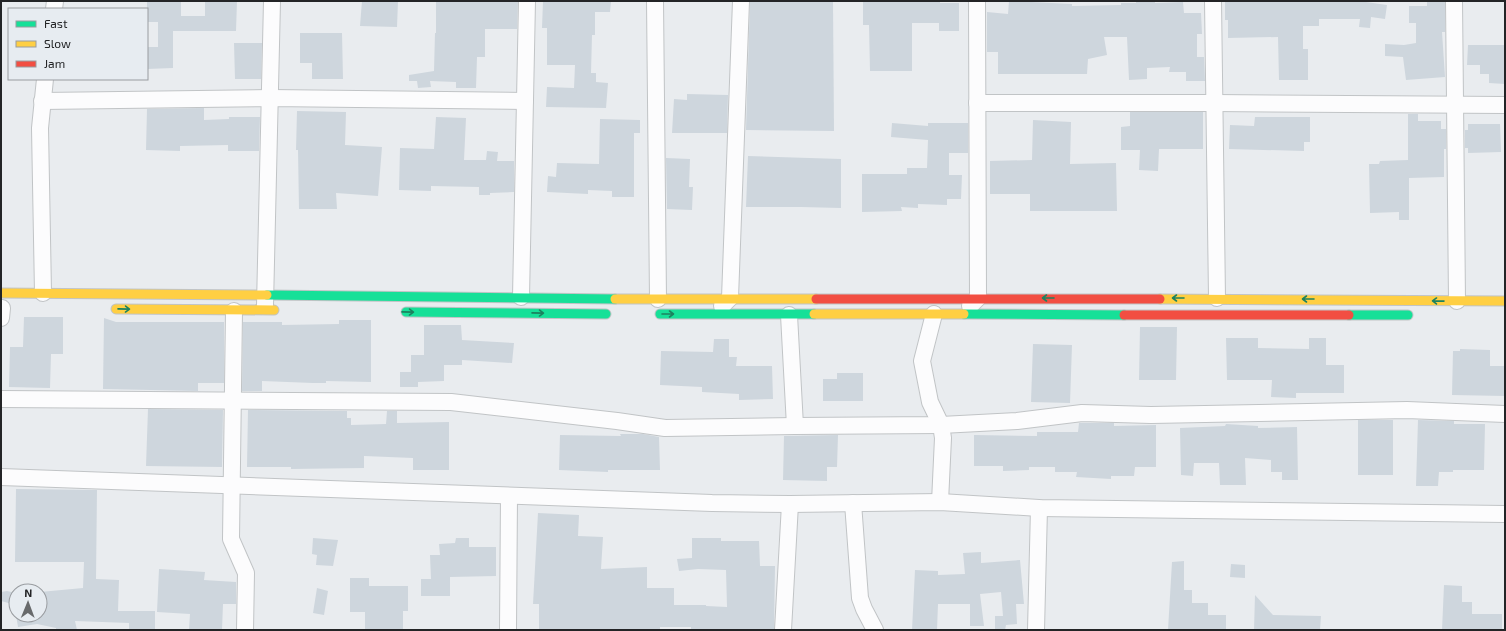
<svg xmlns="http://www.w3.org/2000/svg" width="1506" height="631" viewBox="0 0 1506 631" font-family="'Exo 2',sans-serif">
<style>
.building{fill:#ced6dd}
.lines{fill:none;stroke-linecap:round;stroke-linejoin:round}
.street-casing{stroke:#c1c4c6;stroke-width:18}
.fast-casing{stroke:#c1c4c6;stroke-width:11}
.slow-casing{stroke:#c1c4c6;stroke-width:11}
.jam-casing{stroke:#c1c4c6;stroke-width:11}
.street{stroke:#fcfcfd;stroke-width:16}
.fast{stroke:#16e098;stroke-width:9}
.slow{stroke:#ffcf43;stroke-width:9}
.jam{stroke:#f24e42;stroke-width:9}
.oneway{stroke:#1c825f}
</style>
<rect width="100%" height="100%" fill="#e9ecef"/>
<g class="building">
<path d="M147,1H181V16H205V1H237L236,31H173V68L147,69V47H158V22H147Z"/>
<path d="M362,1H398L397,27L360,26Z"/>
<path d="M436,1H518L517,29H485V57H477L476,88H456V82L430,81L431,87L418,88L417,81H409V75L434,71L435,33H436Z"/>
<path d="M543,1H611L610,12H595V35H592L591,73H596V82L608,83L606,108L546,107L547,87L574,88L575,65H547V28H542Z"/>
<path d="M750,1H833L834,131L746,130Z"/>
<path d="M863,1H940V3H959V31H939V23H912V71H870L869,25H863Z"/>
<path d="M1009,1L1072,4V6L1121,5V3H1136V1H1155V3L1183,2L1184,13H1201L1202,34H1197V57H1204L1205,81H1186V72H1169L1170,67L1147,68V79L1129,80L1127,37H1104L1107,55L1088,59L1087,74H998V52H987V12L1008,14Z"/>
<path d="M1225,1H1237V2L1359,1L1387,5L1385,19L1371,17L1370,28L1359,27L1360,19H1319V26H1303V49H1308V80H1279L1278,37L1228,38V20H1225Z"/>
<path d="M1427,1H1445V32H1442L1445,77L1406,80L1403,57L1385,56V44L1404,45L1416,43V23H1409V6H1427Z"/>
<path d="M300,33H342L343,79H312V63H300Z"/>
<path d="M234,43H262L261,79H235Z"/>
<path d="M1468,45H1505V84L1489,83V74H1480V65H1467Z"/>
<path d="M687,94L728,95L727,133H672L674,99L687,100Z"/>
<path d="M204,108V120L229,119V117H260L259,151H228V145L180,146V151L146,150L147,109Z"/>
<path d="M297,111L346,112L345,145L382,147L378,196L336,193L337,209H299L298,150H296Z"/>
<path d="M1130,112H1203V149H1159L1158,171L1139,170L1140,150H1121V127L1130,126Z"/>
<path d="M1408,114H1418V121H1441V129H1446V149H1444V177L1409,178V220H1399V212L1370,213L1369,164H1379L1380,161L1408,160Z"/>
<path d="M436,117L466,118L464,160H486L487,151L498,152L497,161H514V192L490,193V195H479V187L431,186V191L399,190L400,148L434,149Z"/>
<path d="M1255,117H1310V142H1304V151L1229,149L1230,125L1254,126Z"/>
<path d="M600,119L640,120V133H634V197H612V191L588,190V194L547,192L548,176L556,177L557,163L599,164Z"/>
<path d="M1033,120L1071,122L1070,164L1116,163L1117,211H1030V194H990V161L1032,160Z"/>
<path d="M892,123L928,126V123H968V153H949V175H962L961,199H947V205L918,204V208L901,207L902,211L862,212V174H907V168H927L928,140L891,137Z"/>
<path d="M1468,124H1500L1501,152L1468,153V148H1465V130H1468Z"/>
<path d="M748,156L841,159V208L801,207H746Z"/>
<path d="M666,158L690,159L689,187H693L692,210L667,209Z"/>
<path d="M24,317H63V354H51L50,388L9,387L10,347H23Z"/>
<path d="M104,318L116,322H224V383H198V391L103,389Z"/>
<path d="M339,320H371V382L326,381V383H313L262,381V391H242L243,322H282V325L339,324Z"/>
<path d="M424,325H461L462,340L514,343L512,363L462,360V365H444V381L418,382V387H400V372H411V355H424Z"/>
<path d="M1140,327H1177L1176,380H1139Z"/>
<path d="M1226,338H1258V348L1309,349V338H1326V365H1344V393H1296V398L1271,397L1272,380H1227Z"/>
<path d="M714,339H729V357H737L736,366H772L773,399L739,400V394L702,392V387L660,385L661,351L713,352Z"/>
<path d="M1033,344L1072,345L1070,403L1031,402Z"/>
<path d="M1460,349L1490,350V366H1505V396L1452,395L1453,351H1460Z"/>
<path d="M837,373H863V401H823V379H837Z"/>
<path d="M148,409L223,410L222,467L146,466Z"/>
<path d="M248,410L347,411V418H351V425L386,424L387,411H397V423L449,422V470H413V458L364,456V468L291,469V467H247Z"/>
<rect x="1358" y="420" width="35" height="55"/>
<path d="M1418,420L1454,421V424H1485L1484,470H1453V472H1439L1438,486H1416Z"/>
<path d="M1079,423H1114V426L1156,425V467H1135L1134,476H1111V479L1076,477L1077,472H1055V467H1029V470L1003,471V466H974V435L1037,436V432H1078Z"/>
<path d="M1226,424L1258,426V428L1297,427L1298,480H1282V472H1271V460L1245,458L1246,485H1220L1219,463H1194L1193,476L1181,475L1180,428L1225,426Z"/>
<path d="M620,434H643L659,437L660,470H608V472L559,470L560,435L621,436Z"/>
<path d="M838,435L837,467H827V481L783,480L784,436Z"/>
<path d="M16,489L97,490L96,579L119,580L118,611H155V630H129V623L75,621L77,630H56V628L37,624L18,627L16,615H40V592L83,588L84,562H15Z"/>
<path d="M538,513L579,515L578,536L603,537L601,569L647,567V588H674V605H706V606L727,607L726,570L698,569L679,571L677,559L692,558V538H721V541H759L760,566H775L774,630H691V627H660V630H539V604H533Z"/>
<path d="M313,538L338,540L333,566L316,565L317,555L312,554Z"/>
<path d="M456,538H469V547H496V576L450,577V596H421V579H431L430,555H440L439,544L455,543Z"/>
<path d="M981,552V563L1020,560L1024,604H1016L1017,624L1006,625L1005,630H995V616H1003L1001,592L980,594L984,626H970V604H938L937,630H912L915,570L938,571V575L965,574L963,553Z"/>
<path d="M1184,561V590H1192V603H1208V615H1226V630H1168L1172,562Z"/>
<path d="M1231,564L1245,565V578L1230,577Z"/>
<path d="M159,569L205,572L204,580L236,582V604H223L222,630H189L190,614L157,612Z"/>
<path d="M350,578H369V586H408V611H403V630H365V612H350Z"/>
<path d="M1444,585L1462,586V602H1472V614H1502V630H1442Z"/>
<path d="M317,588L328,591L324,615L313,613Z"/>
<path d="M7,591L16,593V605L1,601V592Z"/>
<path d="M1255,595L1273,615L1321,616L1320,630H1254Z"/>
</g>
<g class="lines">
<g class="street-casing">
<g id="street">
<path d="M655,1L658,299"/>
<path d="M1213,1L1217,298"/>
<path d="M1454,1L1457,301"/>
<path d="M54,9L55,1"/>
<path d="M42,101L270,98L525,101"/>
<path d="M977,103H1214L1505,105"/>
<path d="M43,293L40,128L45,79"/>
<path d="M521,297L527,1"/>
<path d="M265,305L272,1"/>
<path d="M722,306L730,298L741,1"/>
<path d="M970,306L978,298L977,1"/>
<path d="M234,311L231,539L246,573L245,630"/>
<path d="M934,314L922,361L930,402L941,425L943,438L940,502"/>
<path d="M789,315L795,426"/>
<path d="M1,318L2,308"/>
<path d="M1,399L451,402L617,421L665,428L795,426L941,425L1017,421L1082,413L1151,415L1407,410L1505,414"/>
<path d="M1,477L712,503L790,504L940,502L1039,508L1505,514"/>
<path d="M853,503L860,598L864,609L875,630"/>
<path d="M508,630L509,496"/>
<path d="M783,630L790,504"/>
<path d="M1036,630L1039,508"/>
</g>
</g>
<g class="fast-casing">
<g id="fast">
<path d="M267,295L615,299"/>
<path d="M406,312L606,314"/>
<path d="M660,314H814"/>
<path d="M964,314L1124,315"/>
<path d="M1349,315H1408"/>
</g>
</g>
<g class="slow-casing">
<g id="slow">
<path d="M1,293L267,295"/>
<path d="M615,299H816"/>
<path d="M1160,299L1505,301"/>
<path d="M116,309L274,310"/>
<path d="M814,314H964"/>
</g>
</g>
<g class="jam-casing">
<g id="jam">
<path d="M816,299H1160"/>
<path d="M1124,315H1349"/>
</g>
</g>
<use href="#street" class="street"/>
<use href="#fast" class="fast"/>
<use href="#slow" class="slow"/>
<use href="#jam" class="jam"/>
</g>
<defs><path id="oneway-shaft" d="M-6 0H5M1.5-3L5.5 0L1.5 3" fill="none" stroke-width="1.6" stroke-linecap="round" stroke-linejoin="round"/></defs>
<g class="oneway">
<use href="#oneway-shaft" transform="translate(1048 298) rotate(-180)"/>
<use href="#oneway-shaft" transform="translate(1178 298) rotate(-180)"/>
<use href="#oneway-shaft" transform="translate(1308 299) rotate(-180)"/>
<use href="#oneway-shaft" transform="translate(1438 301) rotate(-179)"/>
<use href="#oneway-shaft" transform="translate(124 309) rotate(1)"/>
<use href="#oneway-shaft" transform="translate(408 312) rotate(1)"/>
<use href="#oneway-shaft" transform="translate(538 313) rotate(1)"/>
<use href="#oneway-shaft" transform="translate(668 314)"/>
</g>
<rect width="1506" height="631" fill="none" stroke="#232426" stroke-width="4"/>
<rect x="8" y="8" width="140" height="72" fill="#e7ecf1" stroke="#999ca0"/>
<rect x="16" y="21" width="20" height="6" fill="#16e098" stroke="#999ca0"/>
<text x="44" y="28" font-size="12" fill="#232426">Fast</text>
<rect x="16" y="41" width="20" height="6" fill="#ffcf43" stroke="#999ca0"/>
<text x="44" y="48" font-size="12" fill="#232426">Slow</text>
<rect x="16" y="61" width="20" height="6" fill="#f24e42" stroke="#999ca0"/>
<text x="44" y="68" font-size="12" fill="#232426">Jam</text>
<g transform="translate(28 603) rotate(1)"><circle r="19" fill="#e7ecf1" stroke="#999ca0"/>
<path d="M0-3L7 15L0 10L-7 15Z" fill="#686a6c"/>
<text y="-6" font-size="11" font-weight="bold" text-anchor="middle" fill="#232426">N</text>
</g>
</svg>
